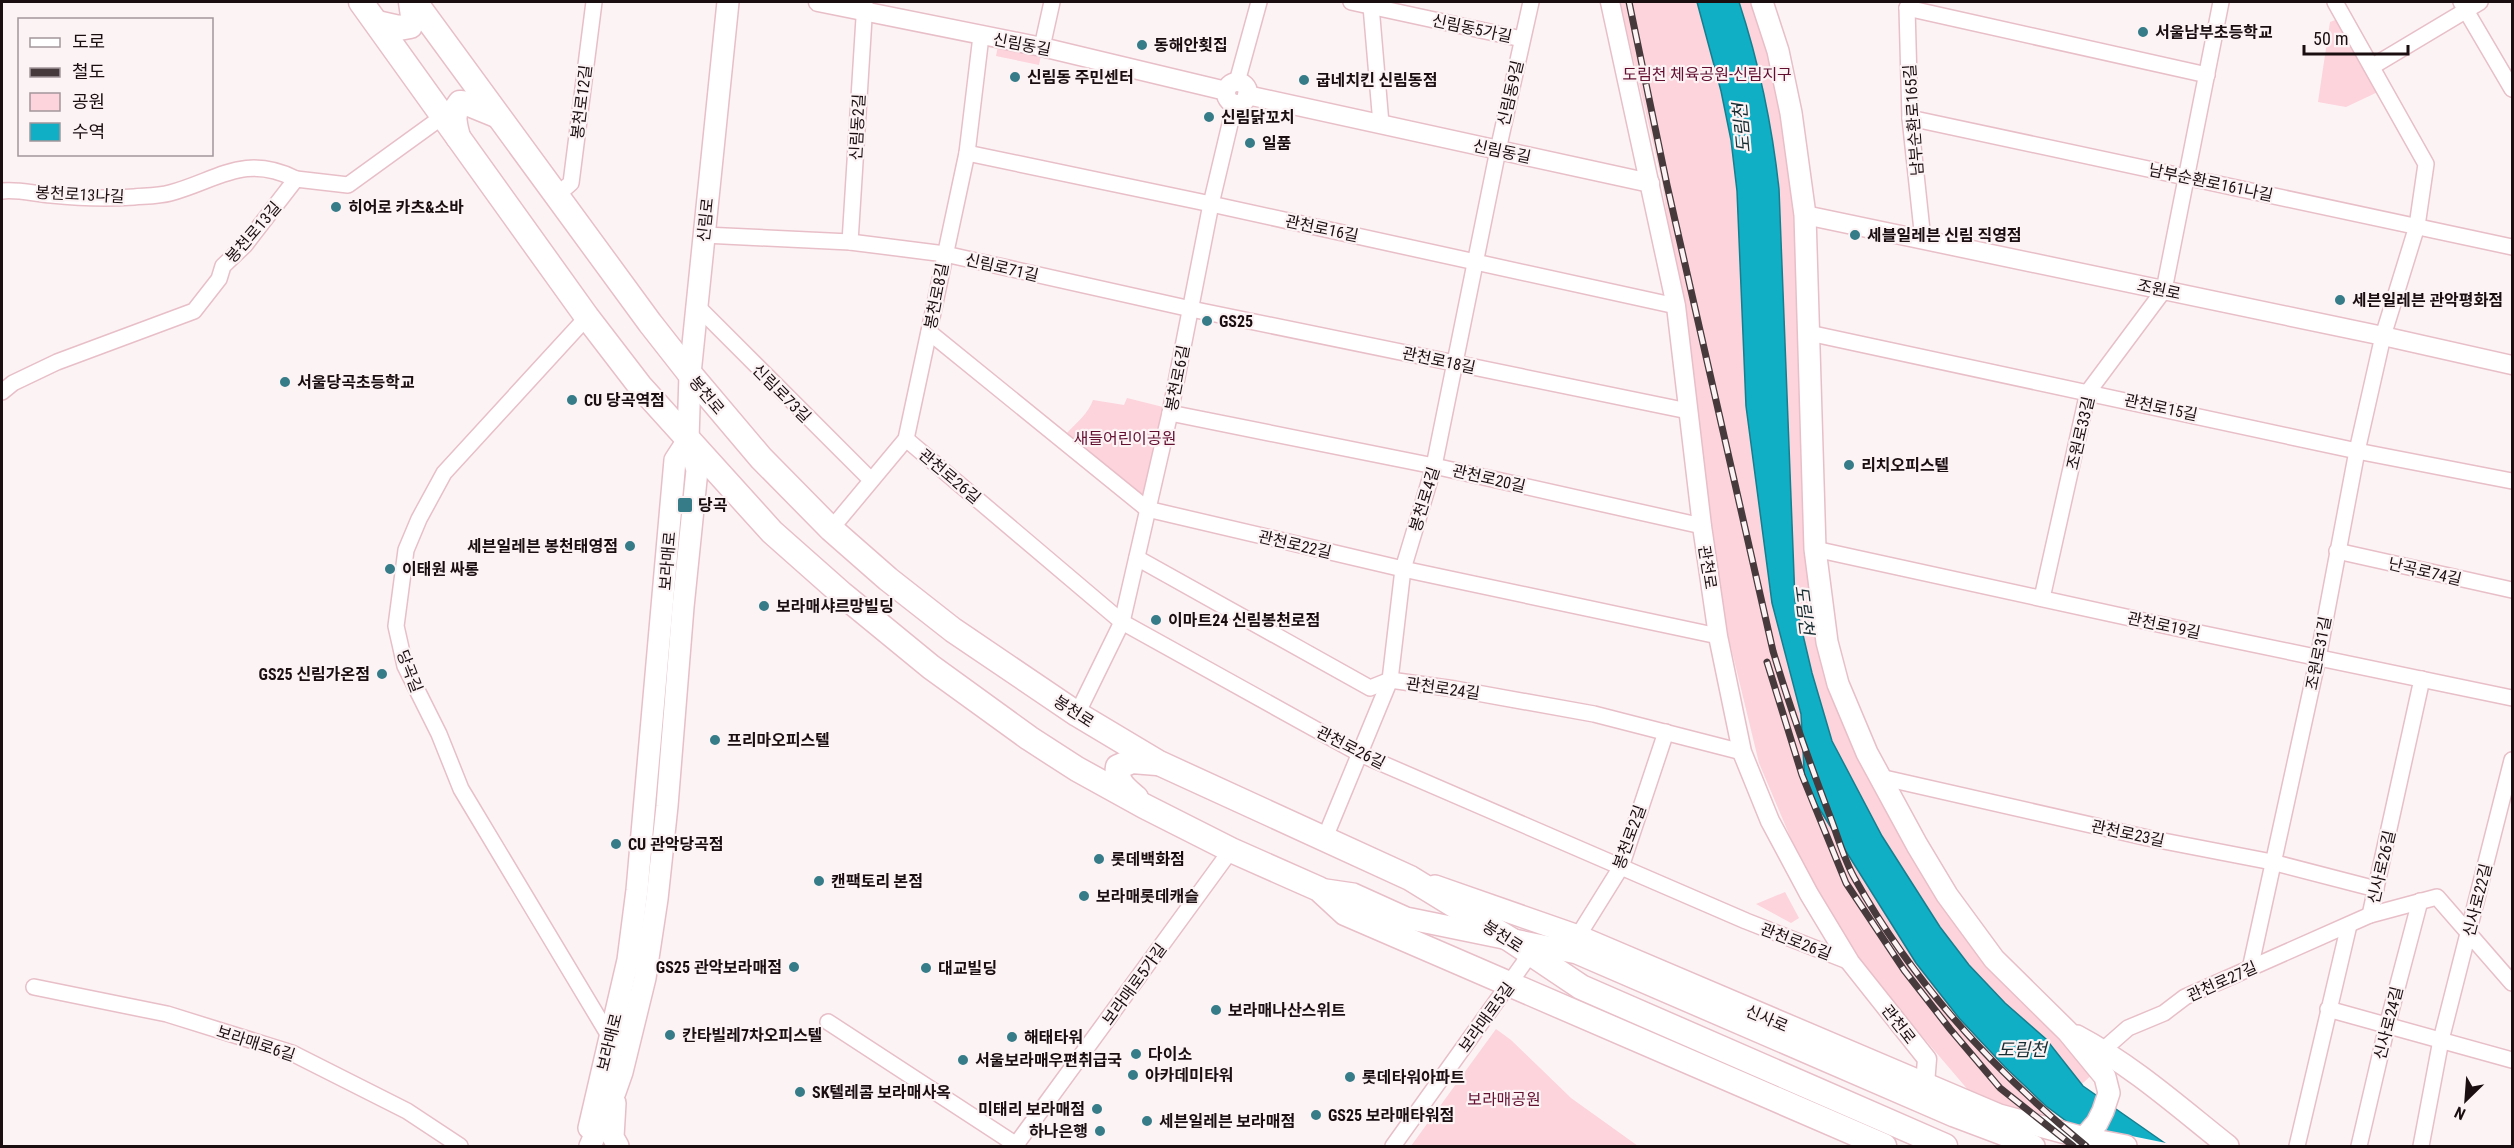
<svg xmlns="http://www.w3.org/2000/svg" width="2514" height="1148" viewBox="0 0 2514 1148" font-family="'Roboto Condensed','Noto Sans KR',sans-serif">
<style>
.green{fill:#fdd3dc}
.water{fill:#11afc5;stroke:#147f8f;stroke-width:1.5}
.pier{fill:#fcf3f5}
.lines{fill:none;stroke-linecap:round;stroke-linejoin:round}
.minor-casing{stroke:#e8bfc8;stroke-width:18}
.tertiary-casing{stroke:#e8bfc8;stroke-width:21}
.secondary-casing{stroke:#e8bfc8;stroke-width:24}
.primary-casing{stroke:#e8bfc8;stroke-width:27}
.minor{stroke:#fff;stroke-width:15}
.tertiary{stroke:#fff;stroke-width:18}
.secondary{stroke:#fff;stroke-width:21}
.primary{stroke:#fff;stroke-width:24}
.rail-casing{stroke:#463a3d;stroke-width:7}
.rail{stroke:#fcf3f5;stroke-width:4.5;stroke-dasharray:14;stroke-linecap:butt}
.poi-dot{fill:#357b88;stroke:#fcf3f5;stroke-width:2}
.labels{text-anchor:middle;stroke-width:4.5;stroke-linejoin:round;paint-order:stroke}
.street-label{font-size:16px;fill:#1b0e11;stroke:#fcf3f5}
.poi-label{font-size:16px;font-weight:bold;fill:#1b0e11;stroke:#fcf3f5;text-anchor:start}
.park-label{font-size:16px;fill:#630f30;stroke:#fcf3f5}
.water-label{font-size:18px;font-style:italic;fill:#172d32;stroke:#fcf3f5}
</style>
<rect width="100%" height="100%" fill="#fcf3f5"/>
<g class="green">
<path d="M1620,2H1756L1775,60L1800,224L1806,408L1838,695L1988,960L2108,1060L2023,1138L1969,1091L1858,961L1797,853L1759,763L1729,639L1707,530L1686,347L1662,182Z"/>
<path d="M2338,19L2382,90L2346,107L2318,102L2330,22Z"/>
<path d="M999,41L1042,50L1039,65L996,56Z"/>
<path d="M1127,398L1167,408L1146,501L1067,433C1077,422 1088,414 1093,400L1124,405Z"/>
<path d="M1785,892L1799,918L1791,923L1756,904Z"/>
<path d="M1496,1029L1511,1040L1571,1098L1638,1146H1411Z"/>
</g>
<path class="water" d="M1697,2H1739C1759,63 1772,124 1779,189L1795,601L1812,673L1832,741L1882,836L1940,927L1969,965L2005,1003L2046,1039L2083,1086L2169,1146L2073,1126L2046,1106L2005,1067L1959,1018L1916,963L1805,786L1801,714L1772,603L1746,406L1737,191L1731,140L1721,91Z"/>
<path class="pier" d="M2063,1122L2171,1144L2172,1146H2091Z"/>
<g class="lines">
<g class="minor-casing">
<g id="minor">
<path d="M1351,2L1522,39"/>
<path d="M1910,2L1907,8L1910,118L1923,240"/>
<path d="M2461,2L2512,89"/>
<path d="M1371,6L1381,124"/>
<path d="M1907,8L2207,75"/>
<path d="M1042,47L1052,2"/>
<path d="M2373,66L2480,2"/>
<path d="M1237,82L1259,2"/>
<path d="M1910,118L2512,247"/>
<path d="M967,153L1211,204L1676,306"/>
<path d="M2,191C18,189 35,194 51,195C79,198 106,199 134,197C145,196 159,196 170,193C218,180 244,153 296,179"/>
<path d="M556,196L571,183L594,2"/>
<path d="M704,235L850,242L945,254L1191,309L1688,411"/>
<path d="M850,242L865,2"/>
<path d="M695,304L871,480"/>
<path d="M587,317L444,473L419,519L406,550L396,626L405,666L439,734L461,789L611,1039"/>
<path d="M929,332L1147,509L1403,569L1718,636"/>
<path d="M1809,333L2357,451L2512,481"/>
<path d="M2,392L13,383L57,362L194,311L219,279L223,266L245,245L296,179L348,185L442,117"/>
<path d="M1170,413L1434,466L1702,526"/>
<path d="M906,439L1122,622L1360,754L1746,921L1850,962"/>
<path d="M831,529L906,439L967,153L981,36"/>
<path d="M1815,549L2190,631L2512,698"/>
<path d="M2337,551L2512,590"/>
<path d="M1137,558L1370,688L1390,680L1455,689L1594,714L1742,752"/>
<path d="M2042,598L2088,392L2164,290L2221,2"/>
<path d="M1077,714L1122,622L1170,413L1211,204L1235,103"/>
<path d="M1880,777L2148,838L2272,862L2376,889"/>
<path d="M1324,840L1390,680L1403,569L1434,466L1498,150L1531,2"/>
<path d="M2370,915L2422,679"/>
<path d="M1578,936L1621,867L1666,732"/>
<path d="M2250,969L2318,658L2357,451L2383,336L2417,226L2426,164L2335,2"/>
<path d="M34,987L167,1014L292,1053L407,1111L460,1146"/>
<path d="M2328,1009L2512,1060"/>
<path d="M828,1022L1018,1146"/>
<path d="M2103,1050L2128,1028L2164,1013L2185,997L2370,915L2437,897L2512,983"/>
<path d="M1015,1146L1231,850"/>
<path d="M1393,1146L1536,946"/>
<path d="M2297,1146L2349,925"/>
<path d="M2359,1146L2387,1026L2420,901"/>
<path d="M2421,1146L2441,1040L2512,760"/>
</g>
</g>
<g class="tertiary-casing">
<g id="tertiary">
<path d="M818,2L1042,47L1226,91"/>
<path d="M1610,2L1676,306L1702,526L1718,636L1742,752L1770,821L1809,894L1850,962L1927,1059L1925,1084"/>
<circle cx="1237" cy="93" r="11"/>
<path d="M1247,95L1650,183"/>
<path d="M1805,215L2383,336L2512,365"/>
</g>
</g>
<g class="secondary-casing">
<g id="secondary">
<path d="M1762,2L1778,51L1791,113L1805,215L1815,549L1827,642L1838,684L1867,753L1917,845L1947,895L1994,959L2068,1032L2105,1077L2109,1093L2103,1111L2097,1123L2084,1138"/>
<path d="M1435,886L1578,936L1999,1115L2084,1138L2126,1146"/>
<path d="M1319,889L1353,894L1406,918L1577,953L1954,1116L2034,1146"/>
<path d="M2077,1036C2132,1065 2180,1108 2228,1146"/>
<path d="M615,1103L613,1137L618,1146"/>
<path d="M589,1128L628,960L637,890L675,460L688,440"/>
<path d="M590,1146L615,1092L622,1072L645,978L657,899L667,806L683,607L697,470L688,440L690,374L728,2"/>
</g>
</g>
<g class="primary-casing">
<g id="primary">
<path d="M361,2L587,317L640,386L772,532L842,594L931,667L1029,738L1077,769L1144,806L1231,850L1319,889L1345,913L1884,1146"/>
<path d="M415,2L650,323L690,374L761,458L831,529L888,579L953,630L1077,714L1159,763L1410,878L1511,940L1581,987L1945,1146"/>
<path d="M377,23L399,28L410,26L413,16L411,2"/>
<path d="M458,137C455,125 451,114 460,103L469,104L496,115"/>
<path d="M1136,798C1126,789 1115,782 1118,767L1132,761L1157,763"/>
</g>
</g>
<use href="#minor" class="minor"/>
<use href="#tertiary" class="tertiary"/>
<use href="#secondary" class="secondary"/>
<use href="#primary" class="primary"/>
<g class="rail-casing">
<g id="rail">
<path d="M1629,2L1667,185L1773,651C1789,705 1808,758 1828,811C1837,833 1843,858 1855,879C1913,982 1995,1072 2086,1146"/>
<path d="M1767,662L1802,775L1846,883L1904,970L1950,1029L2000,1088L2073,1146"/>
</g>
</g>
<use href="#rail" class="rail"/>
</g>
<g class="poi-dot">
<circle cx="2143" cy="32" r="6"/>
<circle cx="1142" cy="45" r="6"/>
<circle cx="1015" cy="77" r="6"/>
<circle cx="1304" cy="80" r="6"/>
<circle cx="1209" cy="117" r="6"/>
<circle cx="1250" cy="143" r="6"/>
<circle cx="336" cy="207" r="6"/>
<circle cx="1855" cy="235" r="6"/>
<circle cx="2340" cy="300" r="6"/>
<circle cx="1207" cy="321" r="6"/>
<circle cx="285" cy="382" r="6"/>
<circle cx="572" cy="400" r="6"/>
<circle cx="1849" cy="465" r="6"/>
<rect x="677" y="497" width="16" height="16" rx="3"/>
<circle cx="630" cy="546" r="6"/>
<circle cx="390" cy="569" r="6"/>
<circle cx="764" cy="606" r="6"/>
<circle cx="1156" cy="620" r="6"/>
<circle cx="382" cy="674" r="6"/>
<circle cx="715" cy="740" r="6"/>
<circle cx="616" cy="844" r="6"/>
<circle cx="1099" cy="859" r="6"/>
<circle cx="819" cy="881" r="6"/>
<circle cx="1084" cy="896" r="6"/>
<circle cx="794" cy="967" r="6"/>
<circle cx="926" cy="968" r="6"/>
<circle cx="1216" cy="1010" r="6"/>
<circle cx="670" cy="1035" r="6"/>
<circle cx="1012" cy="1037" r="6"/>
<circle cx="1136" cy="1054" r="6"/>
<circle cx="963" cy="1060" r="6"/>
<circle cx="1133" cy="1075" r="6"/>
<circle cx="1350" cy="1077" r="6"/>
<circle cx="800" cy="1092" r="6"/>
<circle cx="1097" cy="1109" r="6"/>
<circle cx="1316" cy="1115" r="6"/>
<circle cx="1147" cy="1121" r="6"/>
<circle cx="1100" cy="1131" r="6"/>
</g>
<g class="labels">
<g class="street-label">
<text transform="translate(1472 28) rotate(12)" y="6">신림동5가길</text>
<text transform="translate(1022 44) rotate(11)" y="6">신림동길</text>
<text transform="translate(1510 93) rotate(-77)" y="6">신림동9길</text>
<text transform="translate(581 102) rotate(-83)" y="6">봉천로12길</text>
<text transform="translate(1913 120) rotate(-94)" y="6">남부순환로165길</text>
<text transform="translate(857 127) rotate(-87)" y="6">신림동2길</text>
<text transform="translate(1502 151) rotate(12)" y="6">신림동길</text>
<text transform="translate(2211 182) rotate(12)" y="6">남부순환로161나길</text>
<text transform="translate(80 194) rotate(3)" y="6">봉천로13나길</text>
<text transform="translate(705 220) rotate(-84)" y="6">신림로</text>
<text transform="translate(1322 228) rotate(12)" y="6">관천로16길</text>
<text transform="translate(253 232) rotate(-49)" y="6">봉천로13길</text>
<text transform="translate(1002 267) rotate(13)" y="6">신림로71길</text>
<text transform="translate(2159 289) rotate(12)" y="6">조원로</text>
<text transform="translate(936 296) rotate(-79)" y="6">봉천로8길</text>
<text transform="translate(1439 360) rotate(12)" y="6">관천로18길</text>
<text transform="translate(1177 378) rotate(-79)" y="6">봉천로6길</text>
<text transform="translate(782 393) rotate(45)" y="6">신림로73길</text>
<text transform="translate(707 395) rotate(50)" y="6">봉천로</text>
<text transform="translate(2161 407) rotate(12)" y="6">관천로15길</text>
<text transform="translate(2080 433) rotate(-77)" y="6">조원로33길</text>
<text transform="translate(950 476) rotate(40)" y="6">관천로26길</text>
<text transform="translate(1489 478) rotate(13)" y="6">관천로20길</text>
<text transform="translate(1424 499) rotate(-73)" y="6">봉천로4길</text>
<text transform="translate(1295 544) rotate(13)" y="6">관천로22길</text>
<text transform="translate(667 561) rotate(-85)" y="6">보라매로</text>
<text transform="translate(1708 567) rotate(81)" y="6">관천로</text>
<text transform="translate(2425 571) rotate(13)" y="6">난곡로74길</text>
<text transform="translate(2164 625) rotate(12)" y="6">관천로19길</text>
<text transform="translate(2318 653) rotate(-79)" y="6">조원로31길</text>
<text transform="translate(410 671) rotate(69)" y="6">당곡길</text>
<text transform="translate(1443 688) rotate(8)" y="6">관천로24길</text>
<text transform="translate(1074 711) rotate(33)" y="6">봉천로</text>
<text transform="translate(1351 747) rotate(27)" y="6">관천로26길</text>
<text transform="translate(2128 833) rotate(12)" y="6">관천로23길</text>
<text transform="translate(1629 837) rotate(-70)" y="6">봉천로2길</text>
<text transform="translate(2381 867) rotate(-77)" y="6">신사로26길</text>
<text transform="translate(2477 900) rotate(-76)" y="6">신사로22길</text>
<text transform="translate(1503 936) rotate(33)" y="6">봉천로</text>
<text transform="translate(1796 941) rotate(21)" y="6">관천로26길</text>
<text transform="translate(2222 981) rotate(-24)" y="6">관천로27길</text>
<text transform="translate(1134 984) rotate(-54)" y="6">보라매로5가길</text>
<text transform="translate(1486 1017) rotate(-54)" y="6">보라매로5길</text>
<text transform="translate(1767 1018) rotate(23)" y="6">신사로</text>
<text transform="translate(2388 1023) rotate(-76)" y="6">신사로24길</text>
<text transform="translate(1899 1024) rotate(52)" y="6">관천로</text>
<text transform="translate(609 1042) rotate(-76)" y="6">보라매로</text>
<text transform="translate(256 1043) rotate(18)" y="6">보라매로6길</text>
</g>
<g class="poi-label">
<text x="2155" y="38">서울남부초등학교</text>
<text x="1154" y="51">동해안횟집</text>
<text x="1027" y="83">신림동 주민센터</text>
<text x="1316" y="86">굽네치킨 신림동점</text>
<text x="1221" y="123">신림닭꼬치</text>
<text x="1262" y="149">일품</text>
<text x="348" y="213">히어로 카츠&amp;소바</text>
<text x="1867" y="241">세블일레븐 신림 직영점</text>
<text x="2352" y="306">세븐일레븐 관악평화점</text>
<text x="1219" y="327">GS25</text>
<text x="297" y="388">서울당곡초등학교</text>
<text x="584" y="406">CU 당곡역점</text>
<text x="1861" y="471">리치오피스텔</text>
<text x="698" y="511">당곡</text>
<text x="618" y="552" text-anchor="end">세븐일레븐 봉천태영점</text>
<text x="402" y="575">이태원 싸롱</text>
<text x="776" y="612">보라매샤르망빌딩</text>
<text x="1168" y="626">이마트24 신림봉천로점</text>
<text x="370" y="680" text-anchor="end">GS25 신림가온점</text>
<text x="727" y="746">프리마오피스텔</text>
<text x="628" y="850">CU 관악당곡점</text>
<text x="1111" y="865">롯데백화점</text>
<text x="831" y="887">캔팩토리 본점</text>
<text x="1096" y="902">보라매롯데캐슬</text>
<text x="782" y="973" text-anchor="end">GS25 관악보라매점</text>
<text x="938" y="974">대교빌딩</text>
<text x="1228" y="1016">보라매나산스위트</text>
<text x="682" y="1041">칸타빌레7차오피스텔</text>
<text x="1024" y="1043">해태타워</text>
<text x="1148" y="1060">다이소</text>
<text x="975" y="1066">서울보라매우편취급국</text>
<text x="1145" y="1081">아카데미타워</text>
<text x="1362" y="1083">롯데타워아파트</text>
<text x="812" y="1098">SK텔레콤 보라매사옥</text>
<text x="1085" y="1115" text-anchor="end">미태리 보라매점</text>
<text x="1328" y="1121">GS25 보라매타워점</text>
<text x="1159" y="1127">세븐일레븐 보라매점</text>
<text x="1088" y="1137" text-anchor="end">하나은행</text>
</g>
<g class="park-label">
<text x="1707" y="80">도림천 체육공원-신림지구</text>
<text x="1125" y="444">새들어린이공원</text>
<text x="1504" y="1105">보라매공원</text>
</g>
<g class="water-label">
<text transform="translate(1742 128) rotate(-95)" y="6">도림천</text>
<text transform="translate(1804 610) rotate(83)" y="6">도림천</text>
<text x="2022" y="1056">도림천</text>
</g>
</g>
<rect width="2514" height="1148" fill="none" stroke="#1b0e11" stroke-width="6"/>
<rect x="18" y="18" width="195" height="138" fill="#fcf3f5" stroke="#a2979a" stroke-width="1.5"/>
<rect x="30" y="38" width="30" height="9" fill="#ffffff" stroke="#a2979a" stroke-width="1.5"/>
<text x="72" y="48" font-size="18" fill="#1b0e11">도로</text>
<rect x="30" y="68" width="30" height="9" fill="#463a3d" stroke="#a2979a" stroke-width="1.5"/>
<text x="72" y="78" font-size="18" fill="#1b0e11">철도</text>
<rect x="30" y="93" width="30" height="18" fill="#fdd3dc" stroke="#a2979a" stroke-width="1.5"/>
<text x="72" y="108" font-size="18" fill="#1b0e11">공원</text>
<rect x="30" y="123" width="30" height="18" fill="#11afc5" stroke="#a2979a" stroke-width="1.5"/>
<text x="72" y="138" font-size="18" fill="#1b0e11">수역</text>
<g transform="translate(2466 1100) rotate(205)" stroke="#fcf3f5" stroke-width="4.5" paint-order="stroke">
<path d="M0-4.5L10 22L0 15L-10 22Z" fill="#1b0e11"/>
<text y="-9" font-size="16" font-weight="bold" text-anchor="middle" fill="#1b0e11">N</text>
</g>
<path d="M2304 45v9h104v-9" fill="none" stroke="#1b0e11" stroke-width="3"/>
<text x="2313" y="45" font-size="18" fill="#1b0e11" stroke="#fcf3f5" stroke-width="4.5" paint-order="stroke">50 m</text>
</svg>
